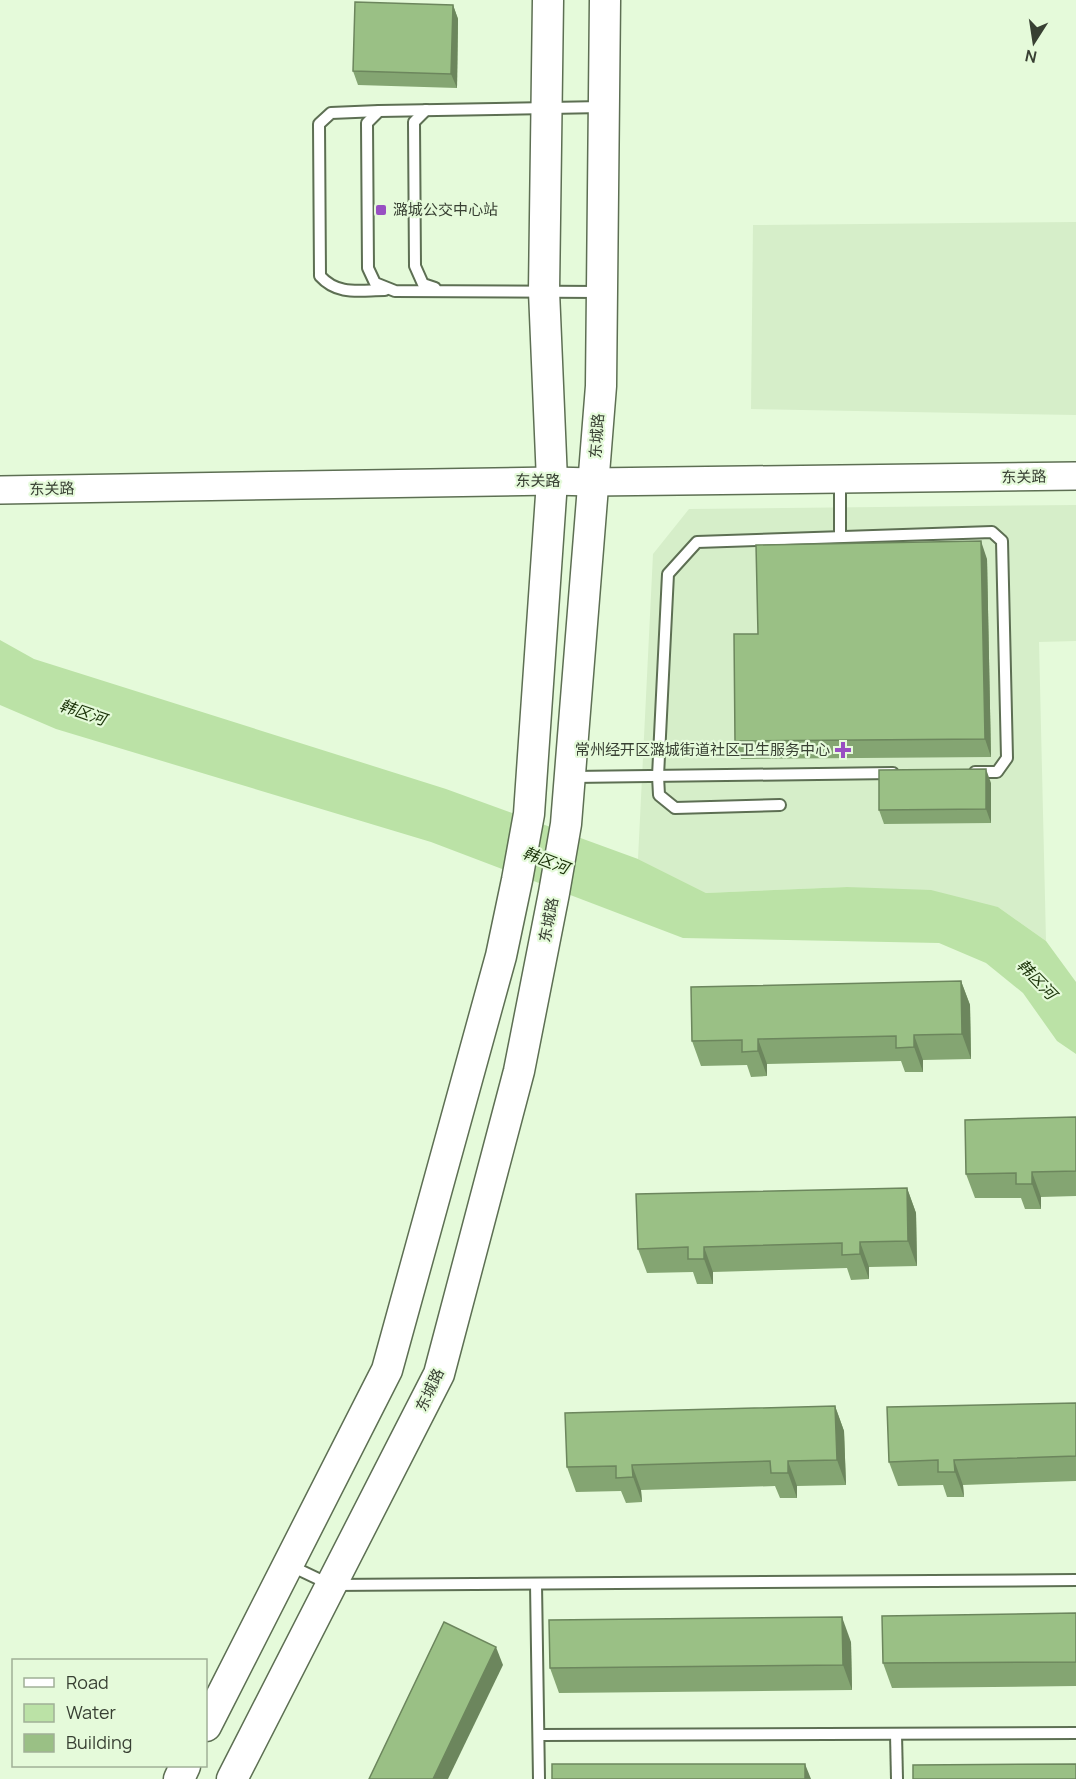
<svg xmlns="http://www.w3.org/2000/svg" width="1076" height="1779" viewBox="0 0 1076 1779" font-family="Manrope,'Noto Sans SC',sans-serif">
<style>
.built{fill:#d6eec9}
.water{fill:#bbe2a6}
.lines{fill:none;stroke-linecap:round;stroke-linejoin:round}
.service-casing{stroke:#5d6f53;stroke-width:14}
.tertiary-casing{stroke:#5d6f53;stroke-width:30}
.secondary-casing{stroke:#5d6f53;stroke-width:33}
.service{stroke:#fff;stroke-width:10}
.tertiary{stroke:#fff;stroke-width:27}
.secondary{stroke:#fff;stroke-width:30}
.wall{fill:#84a572}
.shaded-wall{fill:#6c865d}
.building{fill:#9ac085;stroke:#6c865d;stroke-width:1.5}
.poi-dot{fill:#984fc2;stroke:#e5fada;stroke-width:2}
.labels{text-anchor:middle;stroke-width:4.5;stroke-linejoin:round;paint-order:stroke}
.poi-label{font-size:15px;fill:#384033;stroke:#e5fada;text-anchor:start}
.street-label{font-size:15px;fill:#384033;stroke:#e5fada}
.water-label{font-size:16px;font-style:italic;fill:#193107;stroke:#e5fada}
</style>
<rect width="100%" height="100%" fill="#e5fada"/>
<g class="built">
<path d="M1076,222V415L751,409L753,225Z"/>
<path d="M1076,505V641L1039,642L1046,941L998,907L847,887L706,893L638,859L653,554L689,509Z"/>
</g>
<path class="water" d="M0,640L34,659L446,789L638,859L706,893L847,887L931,890L998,907L1046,941L1076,982V1054L1057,1041L1023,993L986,963L939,943L683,938L431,842L56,729L0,705Z"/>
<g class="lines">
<g class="service-casing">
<g id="service">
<path d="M426,110L414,122L415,266L423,284L435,288"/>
<path d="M379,111L331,113L319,124L320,276C338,296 360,290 385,290"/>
<path d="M600,292L395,291L375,283L368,268L367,123L379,111L603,107"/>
<path d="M840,480V537"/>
<path d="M573,777L893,773"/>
<path d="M780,805L675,808L659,795L658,776L668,574L697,542L992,532L1002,541L1007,758L997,772H975"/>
<path d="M289,1565L331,1585L1076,1580"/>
<path d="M536,1584L539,1779"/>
<path d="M896,1734L897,1779"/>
<path d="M539,1735L1076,1733"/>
</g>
</g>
<g class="tertiary-casing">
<path id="tertiary" d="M0,490L552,481L593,482L1076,476"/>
</g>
<g class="secondary-casing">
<g id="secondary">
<path d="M206,1726L387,1370L501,956L517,880L529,814L552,481L544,291L548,0"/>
<path d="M179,1779L185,1766"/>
<path d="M232,1779L439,1374L519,1071L554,893L566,824L601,386L605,0"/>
</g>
</g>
<use href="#service" class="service"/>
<use href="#tertiary" class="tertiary"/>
<use href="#secondary" class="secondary"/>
</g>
<g class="wall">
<path d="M453,5L458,19L457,88L358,85L353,71Z"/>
<path d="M987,559L991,757L741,759L735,741L758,634Z"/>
<path d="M991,783V823L884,824L879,810Z"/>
<path d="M961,981L970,1005L971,1059L923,1060V1072H905L901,1061L767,1064V1076L751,1077L747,1065L701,1066L692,1041Z"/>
<path d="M1076,1117V1196L1041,1197V1209H1025L1021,1198H975L966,1174Z"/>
<path d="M907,1188L916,1213L917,1266L869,1267V1279L851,1280L847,1268L713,1272V1284H697L693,1272L647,1273L638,1249Z"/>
<path d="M1076,1403V1481L963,1485L964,1497H947L943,1485L898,1486L889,1462Z"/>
<path d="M835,1406L844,1431L846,1485L797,1486V1498H780L775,1486L641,1490L642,1502L626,1503L621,1491L576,1492L567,1467Z"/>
<path d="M1076,1613V1686L892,1688L883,1663Z"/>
<path d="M851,1642L852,1690L559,1693L550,1668Z"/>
</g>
<g class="shaded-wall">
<path d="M453,5L458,19L457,88L451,74Z"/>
<path d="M981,541L987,559L991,757L985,739Z"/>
<path d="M986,769L991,783V823L986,809Z"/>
<path d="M961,981L970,1005L971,1059L962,1034Z"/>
<path d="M914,1035L923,1060V1072L914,1047Z"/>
<path d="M758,1039L767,1064V1076L758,1051Z"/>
<path d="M1032,1172L1041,1197V1209L1032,1184Z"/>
<path d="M907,1188L916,1213L917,1266L908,1241Z"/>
<path d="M860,1242L869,1267V1279L860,1254Z"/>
<path d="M704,1247L713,1272V1284L704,1259Z"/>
<path d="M835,1406L844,1431L846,1485L837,1460Z"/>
<path d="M954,1460L963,1485L964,1497L955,1472Z"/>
<path d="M788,1461L797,1486V1498L788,1473Z"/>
<path d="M632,1465L641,1490L642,1502L633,1477Z"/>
<path d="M842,1617L851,1642L852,1690L843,1665Z"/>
<path d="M496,1647L503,1665L448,1779H433Z"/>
<path d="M805,1764L811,1779H805Z"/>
</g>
<g class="building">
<path d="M355,2L453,5L451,74L353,71Z"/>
<path d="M981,541L985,739L735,741L734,634H758L756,545Z"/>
<path d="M986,769V809L879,810V770Z"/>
<path d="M961,981L962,1034L914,1035V1047L896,1048V1036L758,1039V1051L742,1052V1040L692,1041L691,987Z"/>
<path d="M1076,1117V1171L1032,1172V1184H1016V1173L966,1174L965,1120Z"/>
<path d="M907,1188L908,1241L860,1242V1254L842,1255V1243L704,1247V1259H688V1247L638,1249L636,1194Z"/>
<path d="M1076,1403V1456L954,1460L955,1472H938V1460L889,1462L887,1407Z"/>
<path d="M835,1406L837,1460L788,1461V1473H771L770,1461L632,1465L633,1477L616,1478V1466L567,1467L565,1413Z"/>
<path d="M1076,1613V1662L883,1663L882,1616Z"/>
<path d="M842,1617L843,1665L550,1668L549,1620Z"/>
<path d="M444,1622L496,1647L433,1779H369Z"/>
<rect x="552" y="1764" width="253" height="15"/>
<path d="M1076,1764V1779H913V1765Z"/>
</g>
<g class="poi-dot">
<rect x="375" y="204" width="12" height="12" rx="3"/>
<path d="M840 741h6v6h6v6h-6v6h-6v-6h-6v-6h6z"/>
</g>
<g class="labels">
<g class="poi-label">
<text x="393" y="215">潞城公交中心站</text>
<text x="830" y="755" text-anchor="end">常州经开区潞城街道社区卫生服务中心</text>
</g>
<g class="street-label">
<text transform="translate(597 436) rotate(-86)" y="5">东城路</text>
<text transform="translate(1024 477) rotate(-1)" y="5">东关路</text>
<text x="538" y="486">东关路</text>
<text transform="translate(52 489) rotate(-1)" y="5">东关路</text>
<text transform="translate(549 920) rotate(-79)" y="5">东城路</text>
<text transform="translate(430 1390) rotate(-65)" y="5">东城路</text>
</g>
<g class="water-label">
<text transform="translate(83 712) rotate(19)" y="6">韩区河</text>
<text transform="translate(546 860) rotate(21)" y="6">韩区河</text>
<text transform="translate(1037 979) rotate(46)" y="6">韩区河</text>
</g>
</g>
<rect x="12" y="1659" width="195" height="108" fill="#e5fada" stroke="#a0b097" stroke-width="1.5"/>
<rect x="24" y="1678" width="30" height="9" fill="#ffffff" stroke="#a0b097" stroke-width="1.5"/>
<text x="66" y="1689" font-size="18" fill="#384033">Road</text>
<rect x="24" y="1704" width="30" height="18" fill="#bbe2a6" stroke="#a0b097" stroke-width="1.5"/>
<text x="66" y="1719" font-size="18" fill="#384033">Water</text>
<rect x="24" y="1734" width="30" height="18" fill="#9ac085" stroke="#a0b097" stroke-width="1.5"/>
<text x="66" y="1749" font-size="18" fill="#384033">Building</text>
<g transform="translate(1034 42) rotate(192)" stroke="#e5fada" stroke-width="4.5" paint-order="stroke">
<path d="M0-4.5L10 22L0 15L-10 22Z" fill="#384033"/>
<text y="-9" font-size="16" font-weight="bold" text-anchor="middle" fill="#384033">N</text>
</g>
</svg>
